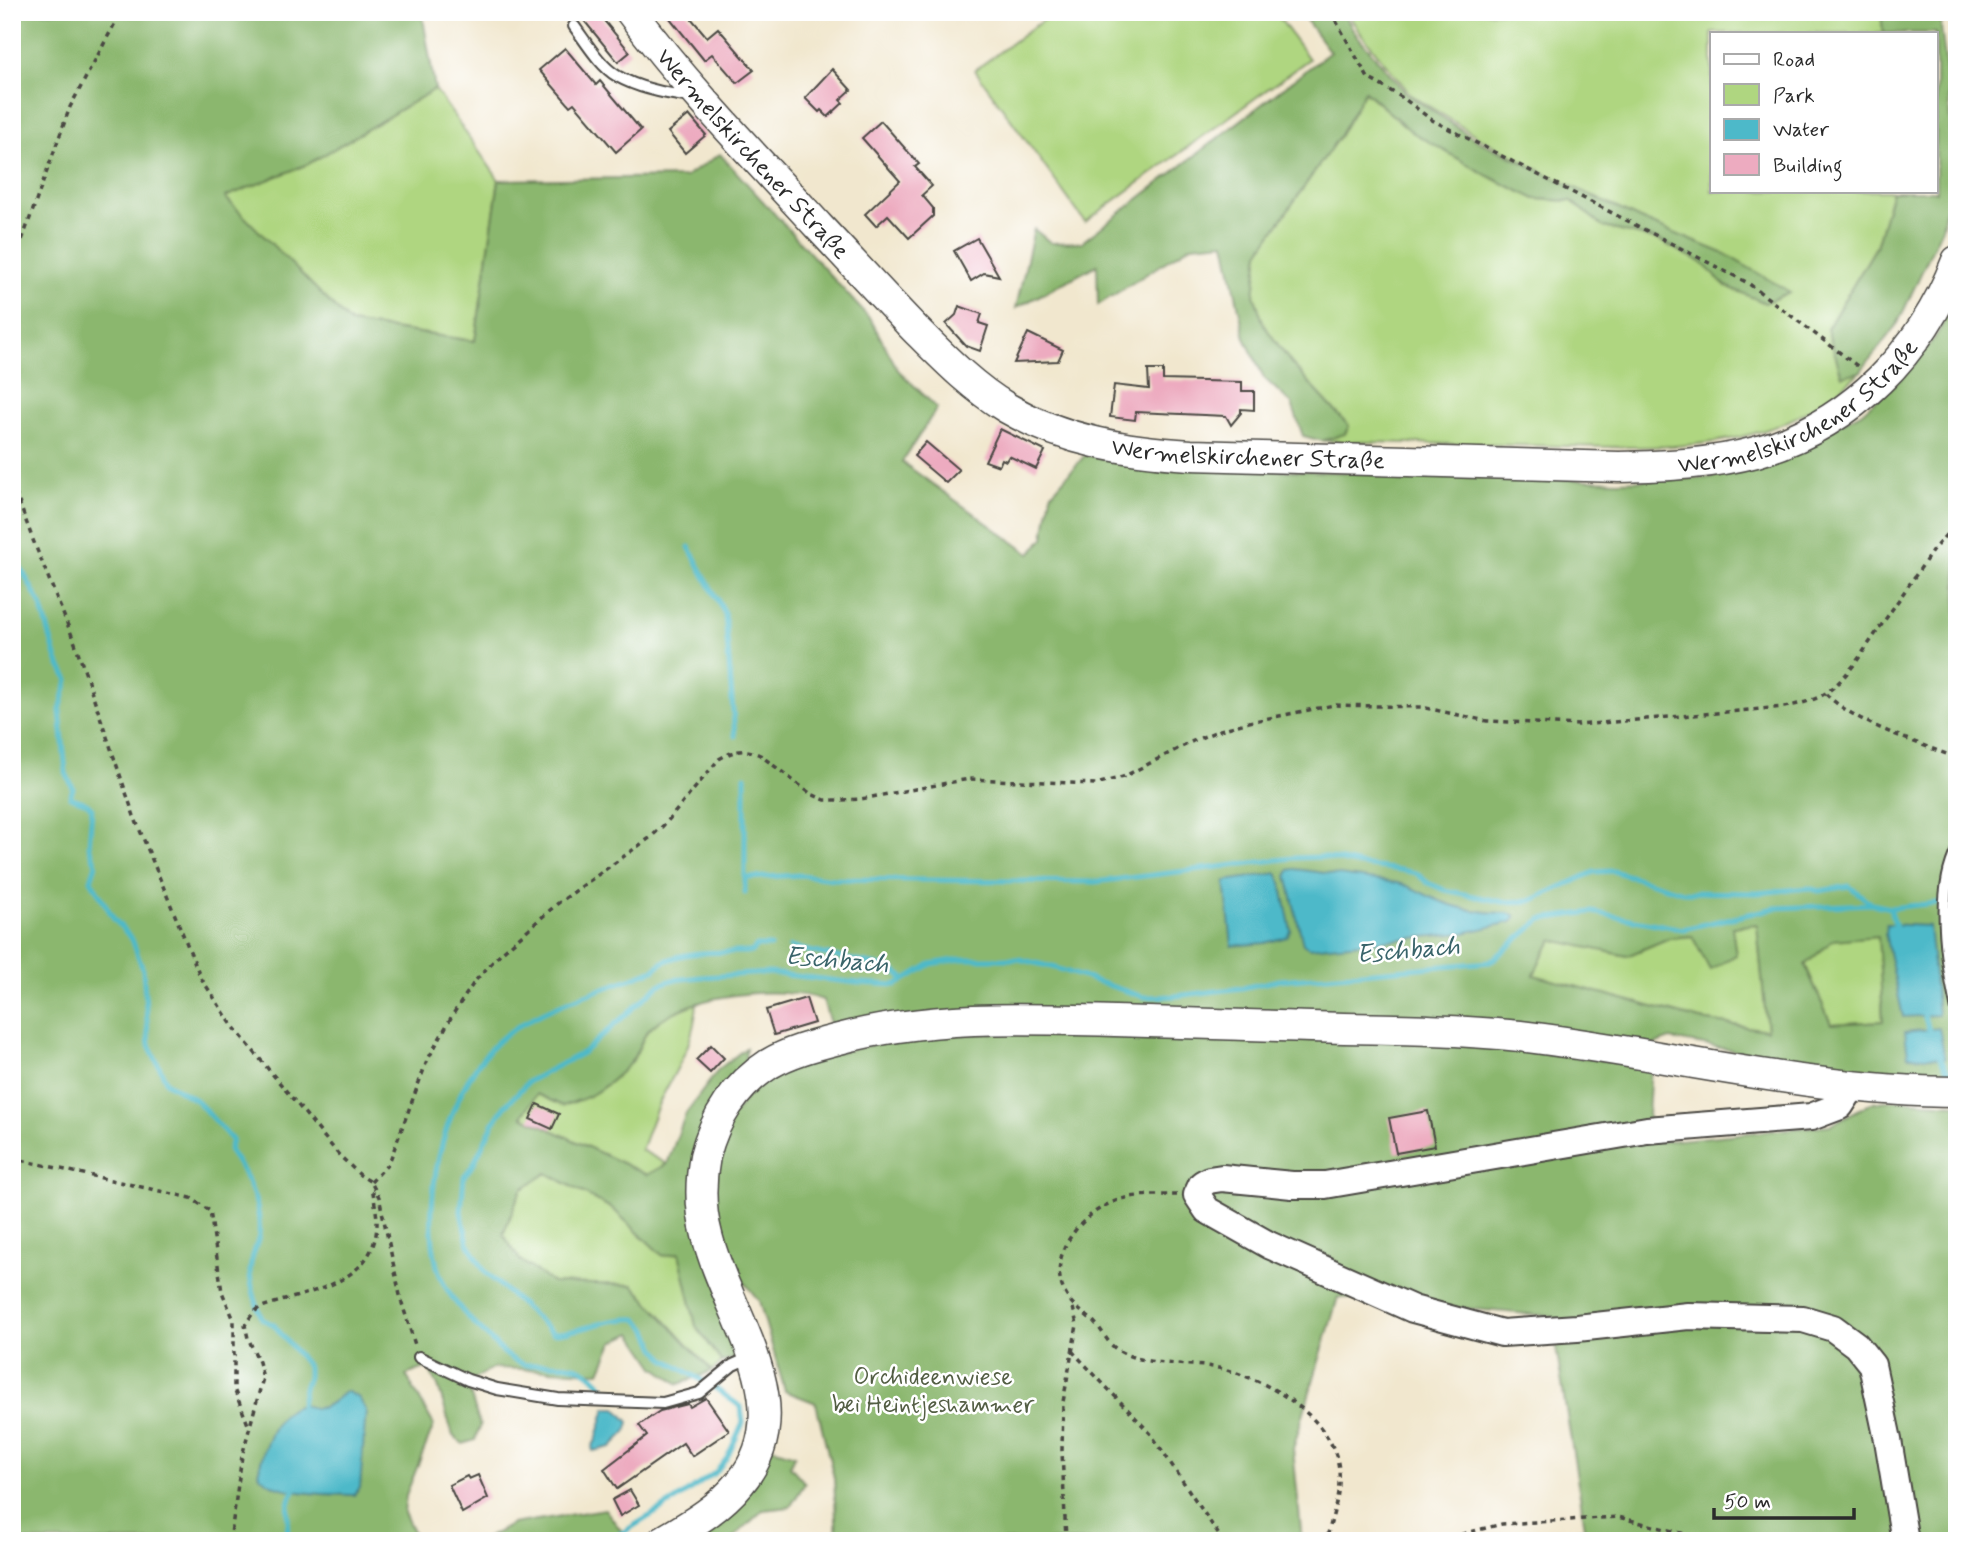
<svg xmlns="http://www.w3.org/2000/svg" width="1969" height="1553" viewBox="0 0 1969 1553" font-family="Mynerve,sans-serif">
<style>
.green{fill:#afd680;stroke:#6d8056;stroke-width:2}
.forest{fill:#8bb76e;stroke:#5b714c;stroke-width:2;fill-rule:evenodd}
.water{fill:#4db9c9;stroke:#3c727a;stroke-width:2}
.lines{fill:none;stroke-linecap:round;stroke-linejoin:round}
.stream{stroke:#4db9c9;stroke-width:5}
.building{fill:#edabc0}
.service-casing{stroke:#494743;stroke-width:14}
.tertiary-casing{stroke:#494743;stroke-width:30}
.secondary-casing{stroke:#494743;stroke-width:33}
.path{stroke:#494743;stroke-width:3.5;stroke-dasharray:5 5;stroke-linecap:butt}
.service{stroke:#fff;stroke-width:10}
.tertiary{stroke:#fff;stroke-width:26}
.secondary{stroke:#fff;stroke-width:30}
.labels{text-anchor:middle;stroke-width:5;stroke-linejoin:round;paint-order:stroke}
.street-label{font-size:24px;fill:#2b2b2b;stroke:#fff}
.park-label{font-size:24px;fill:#535e44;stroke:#fff}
.water-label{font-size:26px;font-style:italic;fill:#39646a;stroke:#fff}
</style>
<rect width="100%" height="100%" fill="#fff"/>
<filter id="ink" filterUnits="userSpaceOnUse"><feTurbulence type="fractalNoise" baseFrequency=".0143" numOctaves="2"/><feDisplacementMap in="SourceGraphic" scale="14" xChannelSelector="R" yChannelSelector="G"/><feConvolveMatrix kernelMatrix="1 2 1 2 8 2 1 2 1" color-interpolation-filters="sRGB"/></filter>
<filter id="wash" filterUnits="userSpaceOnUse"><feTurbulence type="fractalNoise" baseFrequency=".00686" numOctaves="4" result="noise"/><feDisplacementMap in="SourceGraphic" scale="28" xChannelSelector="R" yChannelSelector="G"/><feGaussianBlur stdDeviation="1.57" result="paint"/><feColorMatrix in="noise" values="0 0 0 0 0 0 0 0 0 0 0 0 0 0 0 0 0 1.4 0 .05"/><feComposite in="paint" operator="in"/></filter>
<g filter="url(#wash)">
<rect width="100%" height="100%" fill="#f1e7ce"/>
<g class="green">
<path d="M1054,12H1275L1309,59L1085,222L975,70Z"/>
<path d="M1347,12H1881L1883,33H1712V191H1892L1876,247L1827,329L1842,375L1860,372C1838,392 1813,410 1786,422C1716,453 1634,447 1560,446C1481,445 1401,443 1322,441L1344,434L1349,426L1291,363L1264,325L1254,295L1259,252L1340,135L1364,91L1412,132L1535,199L1572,201L1604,227L1658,240L1701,262L1726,286L1765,303L1774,298L1480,138L1411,95L1358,30Z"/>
<path d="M435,89L499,180L475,341L350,323L224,197L308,164Z"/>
<path d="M1757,924L1767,1030L1701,1020L1533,975L1541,958L1553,940L1627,956L1669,938L1693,936L1710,969L1732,927Z"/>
<path d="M1879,936L1883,1021L1831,1024L1805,964L1833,939Z"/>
<path d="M697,1003C693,1046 680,1062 661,1099C653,1115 648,1133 641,1150L667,1164L647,1175L522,1116L537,1094L632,1062L647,1031L665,1016Z"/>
<path d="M547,1173L613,1209L663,1256L679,1252L696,1326L722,1362L712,1371L633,1285L553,1283L520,1261L503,1235L521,1190Z"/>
</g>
<g class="forest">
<path d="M12,12H422L435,89L308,164L225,197L350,323L475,341L499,180L685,177L720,154L871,320L898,370L937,408L902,462L1030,554L1044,538L1051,494L1085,455L1148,466L1618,481L1708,478L1761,464L1861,413L1908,372L1938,333L1951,307L1957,308V1076L1832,1068L1670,1039L1651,1046L1619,1039L832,1030L823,1000C779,984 682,994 649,1030C640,1039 638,1054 630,1063C621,1073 605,1087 593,1094C584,1100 572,1102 563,1106L537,1094L522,1116L647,1175L667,1164L686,1113L719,1069L746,1048L745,1063L721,1092L699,1133L741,1356L722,1362L696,1326L679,1253L663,1256L613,1209L547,1173L521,1190L503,1234L520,1260L553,1283L633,1285L712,1371L679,1384L655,1367L632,1333L613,1342L600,1372L494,1368L467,1383L480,1426L475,1440L463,1444L453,1436L438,1386L428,1367L406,1375L434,1425L406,1495L404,1513L418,1541H12ZM1757,924L1767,1030L1701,1020L1534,975L1541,958L1553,940L1627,956L1669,938L1692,936L1710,970L1736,955L1732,927ZM1878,936L1883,1021L1831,1024L1805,965L1833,940Z"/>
<path d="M1300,12H1343L1355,33L1407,94L1478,141L1640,219L1725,254L1790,292L1765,303L1726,286L1701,262L1659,240L1604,227L1572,201L1535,199L1488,176L1412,132L1365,91L1340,135L1259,252L1254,295L1264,325L1291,363L1349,426L1345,434L1322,441L1303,436L1292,404L1264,378L1245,338L1225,242L1192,245L1098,305L1097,265L1016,308L1034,229L1051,243L1082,242L1330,52Z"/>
<path d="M1881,12H1939L1948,82L1951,139L1950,189L1942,228L1898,323L1860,372L1842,376L1827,329L1876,247L1892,191H1936V33H1883Z"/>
<path d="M1040,1031L1425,1039L1651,1066L1648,1115L1659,1142L1830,1125L1871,1103L1895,1100L1957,1104V1541H1546L1585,1527L1551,1316L1338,1297L1293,1449L1302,1541H837L834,1478L816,1403L785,1391L759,1301L732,1267L712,1204L714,1164L728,1123L748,1095L795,1062L907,1037Z"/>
<path d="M770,1447L795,1455L790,1466L805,1483L790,1507L763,1510L730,1541H708L700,1529Z"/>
<path d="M605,1509L629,1541H481L512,1524Z"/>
</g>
<g class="water">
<path d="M1295,869L1398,883C1411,886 1421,893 1433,898C1457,909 1483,913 1508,913L1515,915V919L1511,922L1464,933L1309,948L1303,944L1287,876L1289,870Z"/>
<path d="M1277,873L1281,882L1291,930L1287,937L1265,943L1232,946L1225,881Z"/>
<path d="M1886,924L1929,926L1938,1015L1903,1017L1885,934Z"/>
<path d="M1939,1028L1945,1058L1908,1056L1905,1032Z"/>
<path d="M346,1391L359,1398L366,1410L360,1488L354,1495C328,1494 274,1496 258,1473C263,1451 273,1412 298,1406C304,1404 308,1407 314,1408C326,1410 337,1398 346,1391Z"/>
<path d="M606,1408H616L629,1422L626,1432L611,1447L593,1451L592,1447L596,1440Z"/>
</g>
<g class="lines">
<g class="stream">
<path d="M689,547L725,614L735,736"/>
<path d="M12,552L41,605L57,660L68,680L60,710L66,773L73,788L70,797L87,803L92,808L89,846L96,864L91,880L114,919L132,939L143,970L149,1045L167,1083L197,1101L232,1140L229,1150C246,1175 262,1203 259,1235C257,1247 250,1259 250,1272C250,1287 257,1304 262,1319L274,1325L308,1367V1377L304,1388L301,1405"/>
<path d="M745,878L801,875L834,879L1095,882L1293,858L1322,857L1360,865L1401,870L1416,873L1428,883L1445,890L1503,902L1530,901L1594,872L1613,871L1683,892L1757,893L1808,888L1819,891L1849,886L1872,904"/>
<path d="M745,893V776"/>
<path d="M1890,908L1897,930"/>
<path d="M790,947L891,968L905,979"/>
<path d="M1922,1009L1930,1033"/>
<path d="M1937,1052L1953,1080"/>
<path d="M607,1392C587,1365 577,1364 544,1364C538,1364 529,1366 523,1364C508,1360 493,1342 482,1331C464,1315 443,1290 437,1266C419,1196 448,1077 508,1033C550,1003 606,989 654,970C670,949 726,952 751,952L757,946H770"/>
<path d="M284,1541C293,1523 283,1509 294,1491"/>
<path d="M609,1541L676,1500L716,1472L727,1458L743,1423L741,1407L715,1388L665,1359L656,1348L648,1330L637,1319C607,1317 581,1333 553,1333L485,1272L468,1243L461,1212L464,1176L473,1165L494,1122L505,1106L529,1081L584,1052L659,985L672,980L701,977L769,973L858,983L896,985L931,964L961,959H1019L1056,968L1144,997L1175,996L1242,988L1279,980L1490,962L1542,919L1592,912L1683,929L1775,908L1872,904L1890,908L1946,902L1957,904"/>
</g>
</g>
<g id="blocks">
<g class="building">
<path d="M577,12H597L630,52L618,62Z"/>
<path d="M665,12H686L707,37L718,28L754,70L737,83L712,54L704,60Z"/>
<path d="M565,48L596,85L600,81L641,130L616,152L574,103L570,106L539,70Z"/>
<path d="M832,69L851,90L840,100L843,103L828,117L821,110L819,112L805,98Z"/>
<path d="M689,115L706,135L685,153L668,132Z"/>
<path d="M881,121L919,164L915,167L932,186L922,195L933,208V216L909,238L888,215L876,226L865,214L900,181L862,138Z"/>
<path d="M977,238L999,276L984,273L971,281L954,251Z"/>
<path d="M959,306L982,314L979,323L988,326L980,351L966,346L946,324L956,315Z"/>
<path d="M1028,333L1063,350L1058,361L1014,363Z"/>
<path d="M1148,370H1163V380L1242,382V391H1254V410L1241,409V413L1231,425L1226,416L1136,412L1135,420L1110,417L1114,385L1149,389Z"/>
<path d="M1000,429L1045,451L1036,469L1009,456L1006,461L1002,459L999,466L985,461Z"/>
<path d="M926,442L959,470L946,483L914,456Z"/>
<path d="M806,998L814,1023L774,1035L766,1010Z"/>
<path d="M711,1045L724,1058L710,1073L696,1060Z"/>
<path d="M537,1104L559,1114L552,1129L530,1119Z"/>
<path d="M1428,1111L1435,1146L1396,1153L1389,1118Z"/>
<path d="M706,1398L729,1431L692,1456L683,1443L617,1489L604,1469L647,1436L639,1425L660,1411L688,1404L690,1407Z"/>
<path d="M478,1475L488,1498L462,1513L449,1485L467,1476L469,1479Z"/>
<path d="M630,1490L639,1505L620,1516L612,1500Z"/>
</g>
</g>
</g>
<g filter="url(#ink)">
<use href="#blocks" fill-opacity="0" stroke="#494743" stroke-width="2"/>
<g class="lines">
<g class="service-casing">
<g id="service">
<path d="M574,26C586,42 600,66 617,76C640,89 667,94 692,97"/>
<path d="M1957,850C1935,892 1947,965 1957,1010"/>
<path d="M419,1357L468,1380L497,1389L558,1399L663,1403L699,1393L733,1365L751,1357"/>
</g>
</g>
<g class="tertiary-casing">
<path id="tertiary" d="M1853,1086L1840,1106L1811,1117L1647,1130L1325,1185H1292L1222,1178L1209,1180L1202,1184L1197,1195L1207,1210L1269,1245L1413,1309L1502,1333L1577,1328L1688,1316L1803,1319L1833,1328L1856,1345L1872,1365L1888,1440L1905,1541"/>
</g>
<g class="secondary-casing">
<g id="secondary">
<path id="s1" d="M631,12C688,89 756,158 820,228C852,262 883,296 915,329C944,358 972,387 1007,408C1064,441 1127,451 1191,455L1619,467C1665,466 1712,464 1756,452C1852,425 1922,351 1957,261"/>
<path d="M663,1541C690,1525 720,1508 740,1483C804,1406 726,1314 707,1235C700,1209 700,1182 705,1156C714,1119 736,1085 769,1064C789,1052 812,1046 835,1040C927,1015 1020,1018 1115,1021C1191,1024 1267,1026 1344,1028C1403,1029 1461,1030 1520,1036C1665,1053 1810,1092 1957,1092"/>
</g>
</g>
<g class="path">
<path d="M88,12L116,20"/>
<path d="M1331,12L1368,78L1403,98L1432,120L1748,283L1860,368"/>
<path d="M12,268L70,107L121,12"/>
<path d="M12,483L33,540L75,643L134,816L201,978L232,1025L339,1155L360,1175L371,1182L379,1197L401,1300L415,1345"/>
<path d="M1826,694C1856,724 1916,742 1957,758"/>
<path d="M12,1158L191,1198L210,1211L222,1292L234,1320V1389L249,1427"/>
<path d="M371,1182L389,1163L427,1061L453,1014L475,981L500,954L557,904L651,837L666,823L719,759C734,750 745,748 760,755L811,794L825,800H840L861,799L969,779L1096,784L1123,777L1193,741L1220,730L1249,722L1334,705L1421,707L1487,721L1579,725L1784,707C1821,700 1830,694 1854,665L1933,550L1957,522"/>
<path d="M1177,1195C1158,1195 1137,1194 1119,1200C1079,1212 1039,1263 1071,1302C1078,1310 1088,1316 1095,1323C1102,1330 1107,1342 1115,1348C1138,1366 1185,1363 1213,1367C1260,1375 1328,1413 1338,1463C1343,1488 1332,1517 1326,1541"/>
<path d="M1072,1351L1151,1434L1223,1541"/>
<path d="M230,1541L242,1456L263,1378L259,1362L248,1338L245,1325L253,1313L259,1308C305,1291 379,1286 377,1219C376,1209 374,1198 372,1187"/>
<path d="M1066,1541L1062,1451L1063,1402L1077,1325L1072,1303"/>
<path d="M1443,1541L1450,1537L1502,1524L1618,1517L1685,1534L1699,1541"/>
</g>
<use href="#service" class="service"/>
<use href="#tertiary" class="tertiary"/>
<use href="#secondary" class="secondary"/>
</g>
</g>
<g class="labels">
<g class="street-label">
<text dy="8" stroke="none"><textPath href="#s1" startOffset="187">Wermelskirchener Straße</textPath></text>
<text dy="8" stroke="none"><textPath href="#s1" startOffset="1363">Wermelskirchener Straße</textPath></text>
<text dy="8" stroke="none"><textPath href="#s1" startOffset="796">Wermelskirchener Straße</textPath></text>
</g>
<g class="park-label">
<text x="933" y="1384">Orchideenwiese<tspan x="933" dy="28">bei Heintjeshammer</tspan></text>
</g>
<g class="water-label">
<text transform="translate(1408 949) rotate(-5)" y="9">Eschbach</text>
<text transform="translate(837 959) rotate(5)" y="9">Eschbach</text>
</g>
</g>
<rect width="1969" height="1553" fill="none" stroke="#fff" stroke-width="42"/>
<rect x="1710" y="32" width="228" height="161" fill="#ffffff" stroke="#aaaaaa" stroke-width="2"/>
<rect x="1724" y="54" width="35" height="10" fill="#ffffff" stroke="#aaaaaa" stroke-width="2"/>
<text x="1773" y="66" font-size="21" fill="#2b2b2b">Road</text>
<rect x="1724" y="84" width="35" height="21" fill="#afd680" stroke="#aaaaaa" stroke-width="2"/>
<text x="1773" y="102" font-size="21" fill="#2b2b2b">Park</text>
<rect x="1724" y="119" width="35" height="21" fill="#4db9c9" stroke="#aaaaaa" stroke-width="2"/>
<text x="1773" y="136" font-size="21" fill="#2b2b2b">Water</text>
<rect x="1724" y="154" width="35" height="21" fill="#edabc0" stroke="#aaaaaa" stroke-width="2"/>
<text x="1773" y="172" font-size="21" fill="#2b2b2b">Building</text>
<path d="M1714 1508v10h140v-10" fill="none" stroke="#2b2b2b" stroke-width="3.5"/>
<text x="1724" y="1508" font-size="21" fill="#2b2b2b" stroke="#ffffff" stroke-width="5" paint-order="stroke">50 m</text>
</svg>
